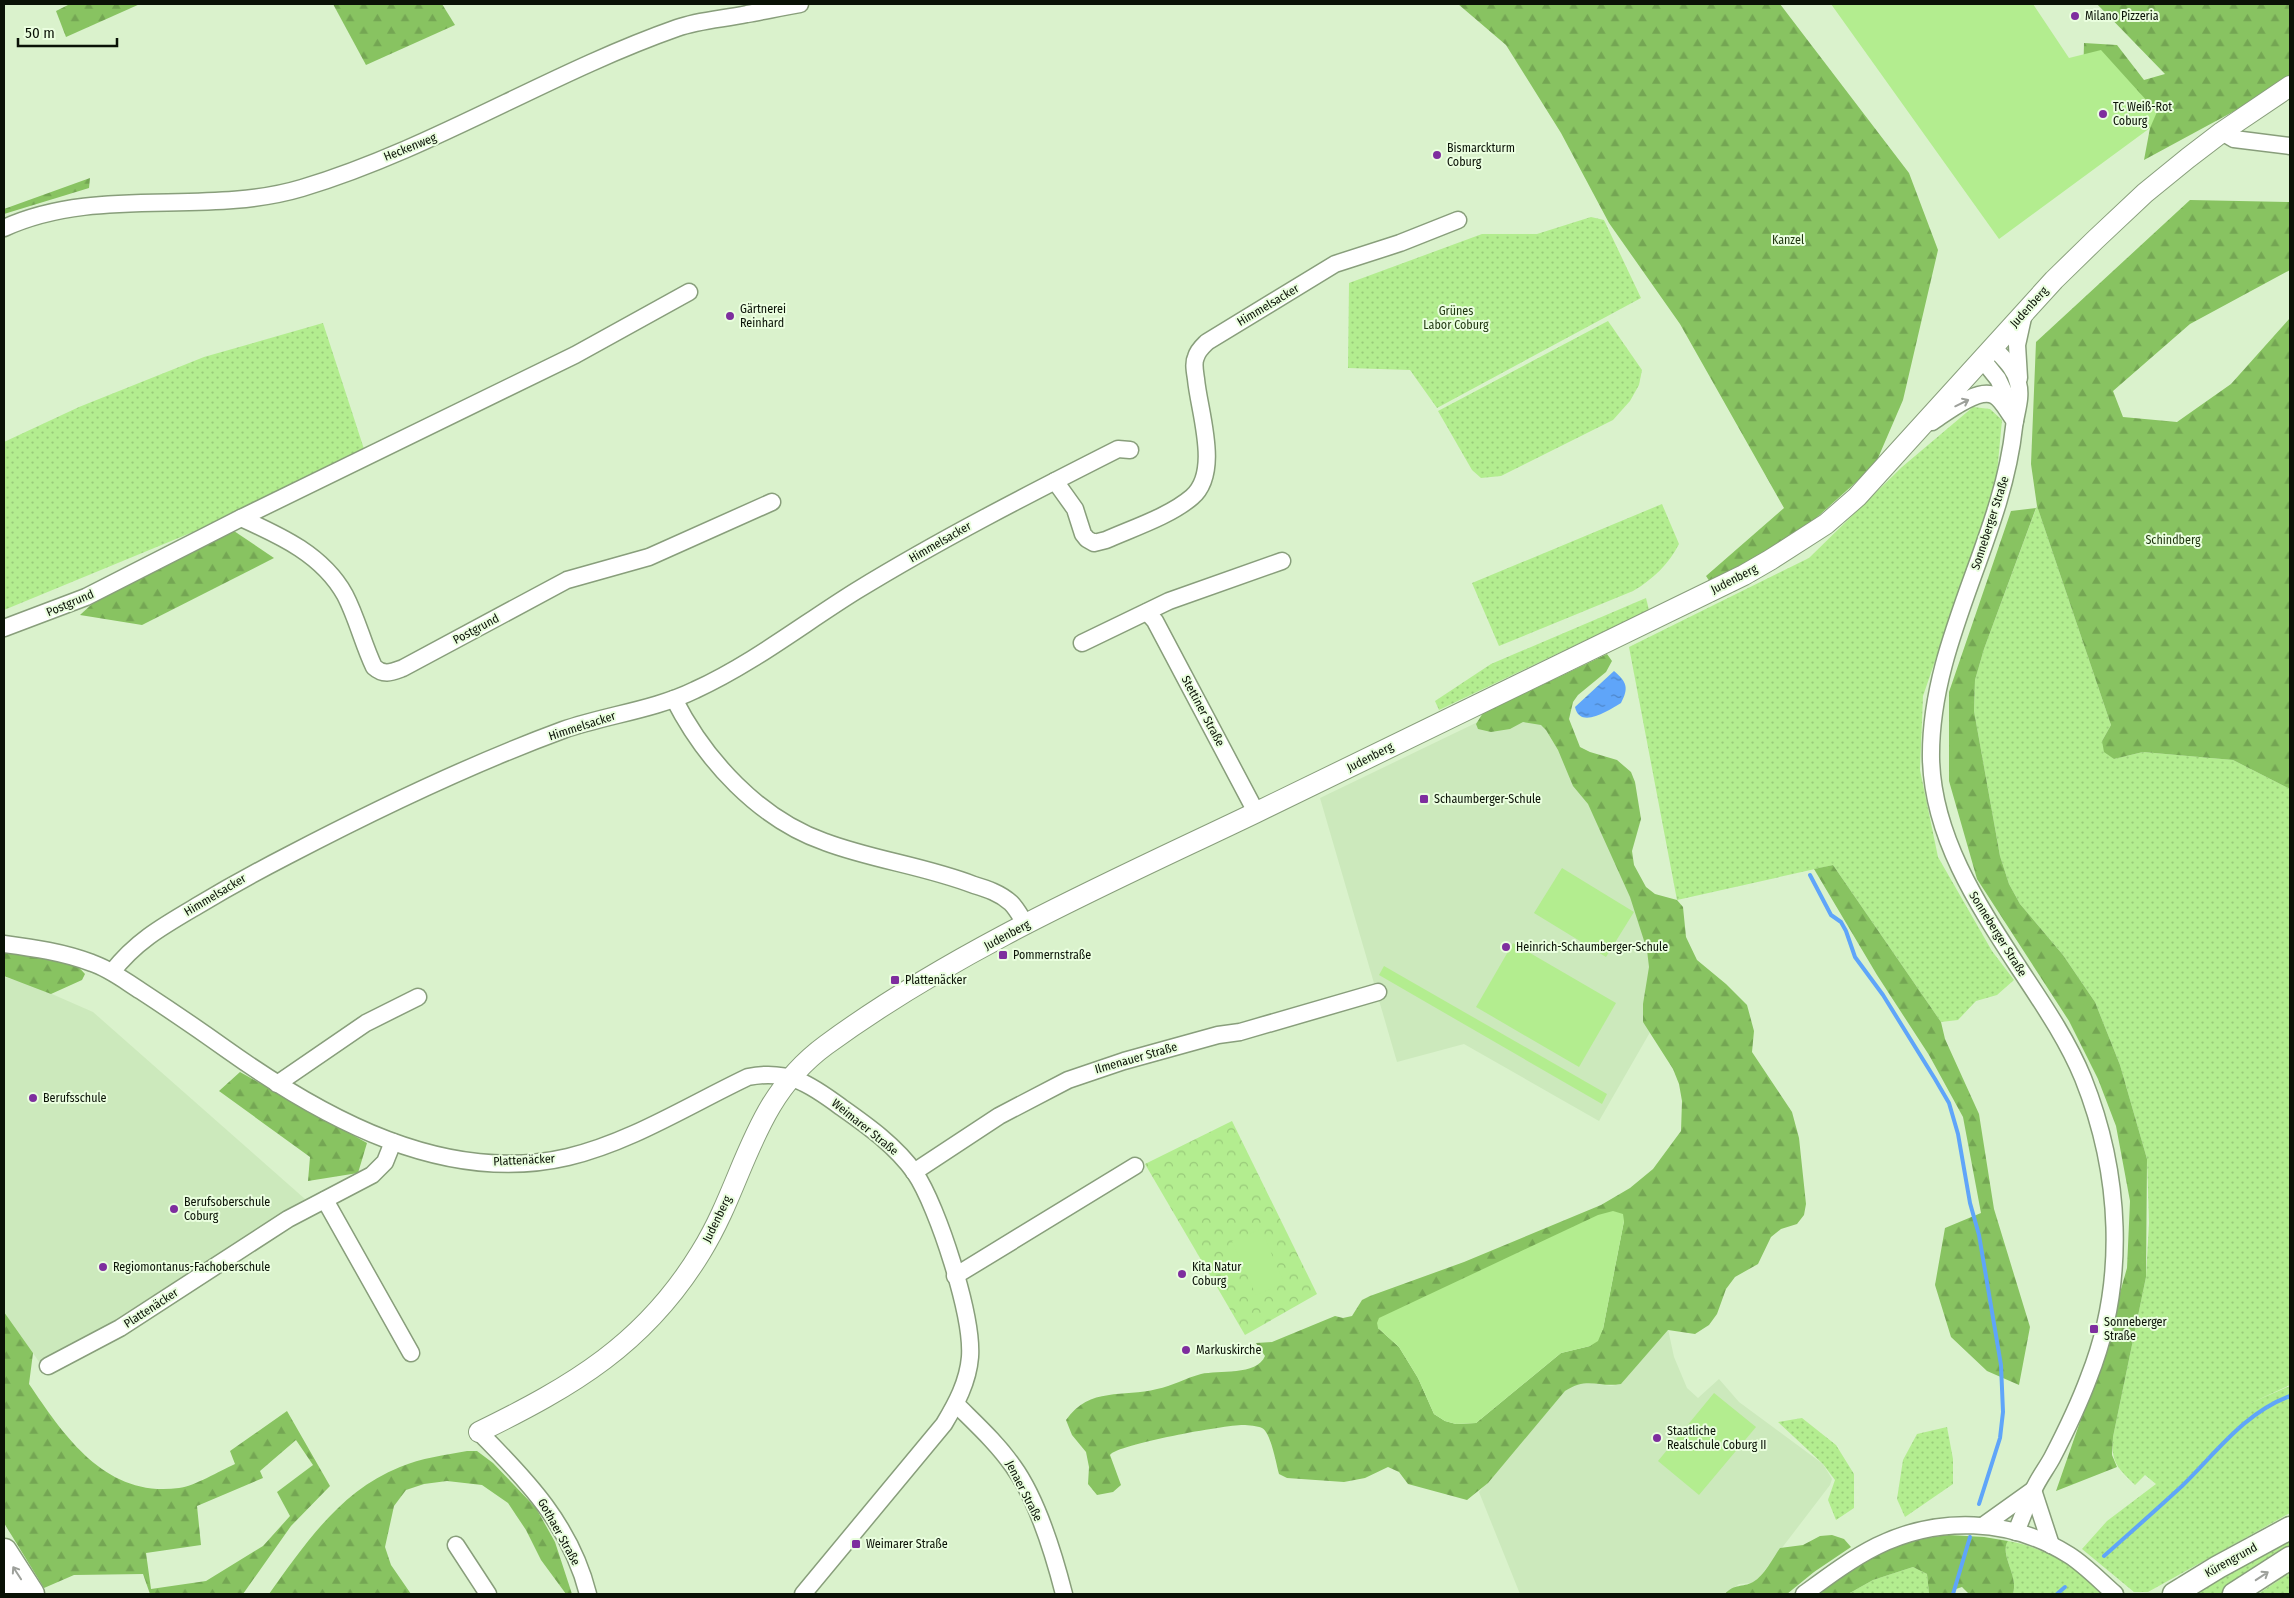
<svg xmlns="http://www.w3.org/2000/svg" width="2294" height="1598" viewBox="0 0 2294 1598" font-family="'Fira Sans Condensed',sans-serif">
<style>
.built{fill:#cce9bc}
.grass{fill:url(#grass-dots)}
.forest{fill:url(#forest-firs);fill-rule:evenodd}
.park{fill:url(#park-crowns)}
.pitch{fill:#b3ed8f}
.water{fill:url(#water-ripples)}
.lines{fill:none;stroke-linecap:round;stroke-linejoin:round}
.stream{stroke:#5fa5f9;stroke-width:4}
.minor-casing{stroke:#889e7b;stroke-width:19}
.tertiary-casing{stroke:#889e7b;stroke-width:22}
.secondary-casing{stroke:#889e7b;stroke-width:25}
.trunk-casing{stroke:#889e7b;stroke-width:29}
.minor{stroke:#fff;stroke-width:16}
.tertiary{stroke:#fff;stroke-width:20}
.secondary{stroke:#fff;stroke-width:22}
.trunk{stroke:#fff;stroke-width:26}
.oneway{stroke:#9da09b}
.poi-dot{fill:#7e2e9e;stroke:#eafedf;stroke-width:2}
.labels{text-anchor:middle;stroke-width:4;stroke-linejoin:round;paint-order:stroke}
.poi-label{font-size:12px;fill:#0a1206;stroke:#eafedf;text-anchor:start}
.street-label{font-size:12px;fill:#0a1206;stroke:#eafedf}
.park-label{font-size:12px;fill:#1f360f;stroke:#eafedf}
</style>
<defs>
<pattern id="grass-dots" width="8" height="8" patternUnits="userSpaceOnUse" patternTransform="scale(1.25)"><rect width="8" height="8" fill="#b3ed8f"/><path d="M2 2h.1M6 6h.1" fill="none" stroke="#99ca7a" stroke-width="1.8" stroke-linecap="round"/></pattern>
<pattern id="forest-firs" width="22" height="20" patternUnits="userSpaceOnUse" patternTransform="scale(1.25)"><rect width="22" height="20" fill="#88c361"/><path d="M5 1l3.5 6h-7zM16 11l3.5 6h-7z" fill="#74a653"/></pattern>
<pattern id="park-crowns" width="20" height="18" patternUnits="userSpaceOnUse" patternTransform="scale(1.25)"><rect width="20" height="18" fill="#b3ed8f"/><path d="M2 6a3 3 0 1 1 6 0M12 15a3 3 0 1 1 6 0" fill="none" stroke="#99ca7a"/></pattern>
<pattern id="water-ripples" width="26" height="14" patternUnits="userSpaceOnUse" patternTransform="scale(1.25)"><rect width="26" height="14" fill="#5fa5f9"/><path d="M2 4q2-2 4 0t4 0M15 11q2-2 4 0t4 0" fill="none" stroke="#4d85c8"/></pattern>
</defs>
<rect width="100%" height="100%" fill="#daf2cc"/>
<g class="built">
<path d="M1536,694L1631,894L1668,1001L1599,1121L1464,1044L1397,1062L1320,798Z"/>
<path d="M4,977L29,984L93,1012L305,1199L42,1366L4,1312Z"/>
<path d="M1668,1329L1674,1357L1687,1388L1698,1398L1719,1379L1739,1402L1823,1464L1832,1479L1830,1485L1759,1578L1752,1583L1739,1584L1725,1594H1520L1479,1492L1565,1391L1576,1384L1585,1382L1611,1386L1621,1384Z"/>
</g>
<g class="grass">
<path d="M1591,217L1604,220L1641,298L1437,408L1410,370L1348,368L1349,283L1482,234H1537Z"/>
<path d="M1608,321L1642,370L1639,385L1630,401L1613,420L1501,476L1481,478L1472,470L1438,411Z"/>
<path d="M323,323L364,449L239,513L4,610V442L79,407L204,357Z"/>
<path d="M1973,407L1990,409L2002,420L1996,484L1923,696L1920,770L1938,857L1992,951L2014,980L1997,995L1976,1001L1958,1020L1941,1022L1833,865L1677,900L1629,647L1809,558L1902,467Z"/>
<path d="M1662,504L1679,544C1669,564 1652,580 1633,591L1499,646L1472,583Z"/>
<path d="M2037,506L2111,725L2102,741L2114,759L2143,752L2233,760L2290,789V1385L2251,1403L2290,1386V1513L2148,1592H2134L2082,1549L2107,1521L2156,1484L2145,1475L2135,1485C2117,1467 2111,1463 2113,1437L2146,1277L2149,1223L2147,1159L2120,1065L2095,1002L2063,955L2020,904L2009,884L2000,856L1974,711L1975,680L1984,649Z"/>
<path d="M1646,598L1649,610L1439,710L1435,701L1491,664Z"/>
<path d="M1802,1418L1836,1445L1854,1474V1508L1836,1520L1828,1500L1835,1480L1823,1464L1778,1422Z"/>
<path d="M1947,1427L1953,1459V1484L1905,1517L1897,1499L1903,1460L1917,1434Z"/>
<path d="M2290,1535V1552L2223,1594H2188Z"/>
<path d="M2008,1541C2042,1546 2082,1570 2106,1594H2013C2019,1577 1999,1553 2008,1541Z"/>
<path d="M1913,1567L1927,1574L1929,1594H1848L1873,1580Z"/>
<path d="M2290,1573V1594H2258Z"/>
</g>
<g class="forest">
<path d="M70,4H140L66,37L56,11Z"/>
<path d="M333,4H442L455,25L366,65Z"/>
<path d="M1458,4H1780L1909,173L1938,250L1903,400L1875,465L1815,519L1750,562L1710,582L1706,576L1784,508L1680,324L1609,223L1561,133L1506,45Z"/>
<path d="M2097,4H2290V81L2144,160L2150,128L2083,84L2084,43L2117,45L2144,80L2165,74Z"/>
<path d="M90,178L89,188L4,214V209Z"/>
<path d="M2190,200L2290,202V270L2190,324L2113,391L2123,417L2177,422L2231,384L2290,318V789L2233,760L2143,752L2114,759L2104,752L2102,741L2111,725L2037,506L2031,464L2036,342Z"/>
<path d="M2036,508L1984,649L1975,680L1974,711L2000,856L2009,884L2020,904L2063,955L2095,1002L2120,1065L2147,1159L2146,1277L2113,1437L2112,1455L2117,1467L2056,1491L2099,1367L2127,1268L2130,1201L2116,1126L2098,1079L2069,1021L1977,879L1949,781V692L2011,511Z"/>
<path d="M231,529L274,558L142,625L80,615L92,604Z"/>
<path d="M1607,654L1612,661L1606,672L1578,695L1573,702L1569,719L1580,747L1590,752L1617,760L1631,772L1635,782L1641,819L1632,851L1634,865L1646,887L1655,894L1677,900L1683,907L1686,937L1697,960L1726,984L1747,1005L1754,1031L1752,1052L1792,1112L1799,1138L1806,1204L1804,1215L1797,1224L1781,1229L1771,1237L1758,1264L1735,1277L1726,1289L1717,1314L1709,1325L1695,1334L1668,1330L1621,1384C1598,1388 1588,1376 1565,1391L1488,1483L1467,1500L1408,1484L1399,1472L1388,1467L1365,1478L1344,1482L1287,1478L1279,1474C1276,1463 1271,1433 1262,1428C1258,1426 1248,1425 1243,1425C1225,1425 1118,1444 1110,1455L1121,1485L1113,1492L1097,1495L1088,1484L1089,1467L1086,1452L1072,1435L1066,1420C1090,1386 1123,1398 1157,1389C1172,1386 1186,1378 1201,1374C1218,1370 1257,1376 1265,1356L1256,1343L1272,1342L1335,1316L1343,1318L1352,1316L1362,1300L1370,1296L1464,1262L1601,1205L1630,1188L1653,1169L1681,1131L1682,1101L1679,1084L1673,1069L1643,1022V1004L1649,967L1647,950L1630,897L1588,804L1573,786L1558,750L1546,730L1541,725L1523,722L1510,729L1491,732L1478,729L1476,724L1483,713ZM1624,1221L1603,1329L1590,1346L1561,1353L1476,1423L1456,1424L1445,1421L1434,1414L1418,1378L1399,1347L1378,1328Z"/>
<path d="M1833,865L1941,1022L1945,1039L1979,1114L1994,1209L2030,1327L2019,1385L1987,1371L1951,1337L1935,1285L1945,1228L1981,1213L1963,1117L1929,1055L1877,975L1814,869Z"/>
<path d="M4,947C31,952 67,951 85,974L82,980L51,994L4,976Z"/>
<path d="M240,1072L367,1143L358,1173L308,1181L310,1157L219,1091Z"/>
<path d="M4,1312L33,1353L29,1384C65,1437 106,1498 179,1488C195,1486 219,1471 235,1464L230,1451L287,1411L330,1486L291,1526L243,1594H150L143,1574L74,1575L44,1588L4,1523ZM296,1440L313,1465L277,1492L290,1516L263,1546L206,1581L151,1589L146,1553L201,1545L197,1506L263,1478L260,1471Z"/>
<path d="M467,1451H477L493,1463L536,1508L555,1542L572,1594H566L541,1560L526,1530L508,1503L482,1485L447,1481L424,1484L406,1490L394,1506L385,1547L391,1565L411,1594H269C305,1544 340,1491 400,1467C421,1458 445,1455 467,1451Z"/>
<path d="M1832,1535L1844,1539L1851,1547L1814,1572L1787,1594H1725C1735,1583 1742,1588 1753,1582C1764,1576 1773,1558 1780,1548L1803,1545L1820,1536Z"/>
<path d="M1949,1535L1984,1537L2008,1541C1999,1554 2019,1576 2013,1594H1969L1962,1587L1956,1589L1952,1594H1929L1927,1574L1913,1567L1873,1580L1848,1594H1818C1862,1562 1892,1540 1949,1535Z"/>
</g>
<path class="park" d="M1232,1121L1317,1294L1245,1335L1145,1164Z"/>
<g class="pitch">
<path d="M1831,4H2033L2069,58L2101,50L2157,112L2150,128L1999,239Z"/>
<path d="M1562,868L1634,912L1606,957L1534,913Z"/>
<path d="M1513,943L1616,1003L1579,1067L1476,1007Z"/>
<path d="M1384,966L1607,1094L1602,1104L1379,975Z"/>
<path d="M1613,1211L1623,1214L1624,1221L1603,1329L1598,1341L1590,1346L1561,1353L1476,1423L1456,1424L1445,1421L1434,1414L1418,1378L1399,1347L1378,1328L1377,1323L1379,1318L1598,1215Z"/>
<path d="M1261,1229L1284,1283L1256,1295L1232,1241Z"/>
<path d="M1714,1393L1756,1427L1699,1495L1658,1461Z"/>
</g>
<path class="water" d="M1614,671C1627,682 1629,688 1621,703C1609,710 1580,730 1575,707Z"/>
<g class="lines">
<g class="stream">
<path d="M1810,875L1831,915L1841,922L1846,931L1855,957L1883,995L1935,1079L1949,1103L1958,1134L1970,1203L1979,1235L2001,1365L2003,1412L2000,1438L1979,1504"/>
<path d="M2104,1556C2130,1533 2156,1510 2182,1486C2216,1453 2244,1413 2290,1396"/>
<path d="M1953,1594L1970,1537"/>
<path d="M2057,1594L2065,1587"/>
</g>
<g class="minor-casing">
<g id="minor">
<path d="M2222,132L2234,139L2290,146"/>
<path d="M4,228C98,185 205,217 302,188C432,149 549,73 677,28C699,20 723,19 747,14C764,11 782,7 800,4"/>
<path d="M1993,347C2003,358 2015,368 2018,383C2022,397 2016,412 2014,427C2002,540 1929,643 1931,759C1933,837 1978,905 2019,968C2042,1003 2067,1039 2083,1078C2121,1173 2127,1281 2089,1377C2079,1404 2066,1431 2052,1458C2046,1469 2038,1479 2033,1491C2027,1504 2022,1518 2016,1532"/>
<path d="M1982,359L1998,379L2011,407"/>
<path d="M2019,378L2017,345L2024,313"/>
<path d="M1932,422C1946,413 1979,386 1995,396C2003,401 2009,414 2015,421"/>
<path d="M1055,481L1075,509L1083,534L1087,539L1094,543L1106,540C1133,528 1170,516 1192,497C1221,472 1199,412 1196,379C1195,372 1193,363 1196,357C1198,350 1203,346 1207,342L1335,264L1400,243L1458,220"/>
<path d="M241,518C281,536 323,555 345,595C357,618 363,644 374,667C384,676 392,672 403,668L567,580L649,557L772,502"/>
<path d="M1147,612L1155,621L1256,812"/>
<path d="M4,628L86,597L241,518L575,355L689,292"/>
<path d="M1082,643L1169,601L1282,561"/>
<path d="M674,699C705,760 759,819 825,842C873,860 925,866 974,885C987,889 1000,893 1011,903C1017,909 1021,917 1026,925"/>
<path d="M4,944C34,948 63,952 92,963C110,969 125,981 141,991C170,1010 198,1029 226,1049C323,1118 445,1186 568,1157C631,1142 689,1105 748,1077C788,1069 810,1084 841,1107C868,1126 896,1146 915,1173C938,1207 973,1316 970,1357C968,1382 956,1404 944,1424L803,1594"/>
<path d="M112,972C136,941 163,926 197,906C227,888 256,872 287,856C377,809 468,765 563,730C606,715 654,710 695,690C752,664 803,624 856,591C941,539 1029,494 1118,449L1130,450"/>
<path d="M277,1084L366,1023L418,997"/>
<path d="M914,1172L999,1116L1068,1080L1124,1061L1218,1035L1240,1032L1378,992"/>
<path d="M325,1200L411,1353"/>
<path d="M955,1276L1135,1166"/>
<path d="M48,1366L120,1328L288,1219L372,1175L385,1162L393,1142"/>
<path d="M956,1404C976,1424 997,1443 1013,1466C1037,1499 1054,1555 1064,1594"/>
<path d="M479,1432C527,1480 571,1526 588,1594"/>
<path d="M2033,1490L2051,1545"/>
<path d="M1984,1525L2033,1490"/>
<path d="M456,1545L488,1594"/>
<path d="M1804,1594C1827,1577 1851,1559 1877,1546C1938,1516 2010,1518 2069,1555C2085,1565 2100,1581 2115,1594"/>
</g>
</g>
<g class="tertiary-casing">
<path id="tertiary" d="M479,1432C573,1386 645,1344 701,1252C746,1179 751,1100 826,1045C957,949 1109,883 1255,813C1418,734 1581,655 1744,575L1770,560L1826,524L1857,497L2054,280L2095,240L2145,193L2188,158L2222,132L2290,86"/>
</g>
<g class="secondary-casing">
<g id="secondary">
<path d="M2174,1594L2218,1567L2290,1528"/>
<path d="M2234,1594L2290,1558"/>
</g>
</g>
<g class="trunk-casing">
<g id="trunk">
<path d="M4,1552L31,1594"/>
<path d="M4,1587L9,1594"/>
</g>
</g>
<use href="#minor" class="minor"/>
<use href="#tertiary" class="tertiary"/>
<use href="#secondary" class="secondary"/>
<use href="#trunk" class="trunk"/>
</g>
<defs><path id="oneway-shaft" d="M-6 0H5M1.5-3L5.5 0L1.5 3" fill="none" stroke-width="1.6" stroke-linecap="round" stroke-linejoin="round" transform="scale(1.25)"/></defs>
<g class="oneway">
<use href="#oneway-shaft" transform="translate(1962 403) rotate(-26)"/>
<use href="#oneway-shaft" transform="translate(17 1573) rotate(-123)"/>
<use href="#oneway-shaft" transform="translate(2262 1576) rotate(-33)"/>
</g>
<g class="poi-dot">
<circle cx="2075" cy="16" r="5"/>
<circle cx="2103" cy="114" r="5"/>
<circle cx="1437" cy="155" r="5"/>
<circle cx="730" cy="316" r="5"/>
<rect x="1419" y="794" width="10" height="10" rx="2.5"/>
<circle cx="1506" cy="947" r="5"/>
<rect x="998" y="950" width="10" height="10" rx="2.5"/>
<rect x="890" y="975" width="10" height="10" rx="2.5"/>
<circle cx="33" cy="1098" r="5"/>
<circle cx="174" cy="1209" r="5"/>
<circle cx="103" cy="1267" r="5"/>
<circle cx="1182" cy="1274" r="5"/>
<rect x="2089" y="1324" width="10" height="10" rx="2.5"/>
<circle cx="1186" cy="1350" r="5"/>
<circle cx="1657" cy="1438" r="5"/>
<rect x="851" y="1539" width="10" height="10" rx="2.5"/>
</g>
<g class="labels">
<g class="poi-label">
<text x="2085" y="20">Milano Pizzeria</text>
<text x="2113" y="111">TC Weiß-Rot<tspan x="2113" dy="14">Coburg</tspan></text>
<text x="1447" y="152">Bismarckturm<tspan x="1447" dy="14">Coburg</tspan></text>
<text x="740" y="313">Gärtnerei<tspan x="740" dy="14">Reinhard</tspan></text>
<text x="1434" y="803">Schaumberger-Schule</text>
<text x="1516" y="951">Heinrich-Schaumberger-Schule</text>
<text x="1013" y="959">Pommernstraße</text>
<text x="905" y="984">Plattenäcker</text>
<text x="43" y="1102">Berufsschule</text>
<text x="184" y="1206">Berufsoberschule<tspan x="184" dy="14">Coburg</tspan></text>
<text x="113" y="1271">Regiomontanus-Fachoberschule</text>
<text x="1192" y="1271">Kita Natur<tspan x="1192" dy="14">Coburg</tspan></text>
<text x="2104" y="1326">Sonneberger<tspan x="2104" dy="14">Straße</tspan></text>
<text x="1196" y="1354">Markuskirche</text>
<text x="1667" y="1435">Staatliche<tspan x="1667" dy="14">Realschule Coburg II</tspan></text>
<text x="866" y="1548">Weimarer Straße</text>
</g>
<g class="street-label">
<text transform="translate(410 147) rotate(-22)" y="4">Heckenweg</text>
<text transform="translate(1268 305) rotate(-31)" y="4">Himmelsacker</text>
<text transform="translate(2029 307) rotate(-48)" y="4">Judenberg</text>
<text transform="translate(1990 523) rotate(-72)" y="4">Sonneberger Straße</text>
<text transform="translate(940 542) rotate(-30)" y="4">Himmelsacker</text>
<text transform="translate(1734 579) rotate(-27)" y="4">Judenberg</text>
<text transform="translate(70 603) rotate(-23)" y="4">Postgrund</text>
<text transform="translate(476 629) rotate(-28)" y="4">Postgrund</text>
<text transform="translate(1203 711) rotate(62)" y="4">Stettiner Straße</text>
<text transform="translate(582 726) rotate(-18)" y="4">Himmelsacker</text>
<text transform="translate(1370 757) rotate(-27)" y="4">Judenberg</text>
<text transform="translate(215 895) rotate(-31)" y="4">Himmelsacker</text>
<text transform="translate(1998 934) rotate(58)" y="4">Sonneberger Straße</text>
<text transform="translate(1007 935) rotate(-28)" y="4">Judenberg</text>
<text transform="translate(1136 1058) rotate(-16)" y="4">Ilmenauer Straße</text>
<text transform="translate(865 1127) rotate(39)" y="4">Weimarer Straße</text>
<text transform="translate(524 1160) rotate(-3)" y="4">Plattenäcker</text>
<text transform="translate(717 1219) rotate(-64)" y="4">Judenberg</text>
<text transform="translate(151 1308) rotate(-33)" y="4">Plattenäcker</text>
<text transform="translate(1024 1491) rotate(63)" y="4">Jenaer Straße</text>
<text transform="translate(559 1532) rotate(61)" y="4">Gothaer Straße</text>
<text transform="translate(2231 1560) rotate(-29)" y="4">Kürengrund</text>
</g>
<g class="park-label">
<text x="1788" y="244">Kanzel</text>
<text x="1456" y="315">Grünes<tspan x="1456" dy="14">Labor Coburg</tspan></text>
<text x="2173" y="544">Schindberg</text>
</g>
</g>
<rect width="2294" height="1598" fill="none" stroke="#0a1206" stroke-width="10"/>
<path d="M18 38v8h99v-8" fill="none" stroke="#0a1206" stroke-width="2.5"/>
<text x="25" y="38" font-size="15" fill="#0a1206" stroke="#eafedf" stroke-width="4" paint-order="stroke">50 m</text>
</svg>
